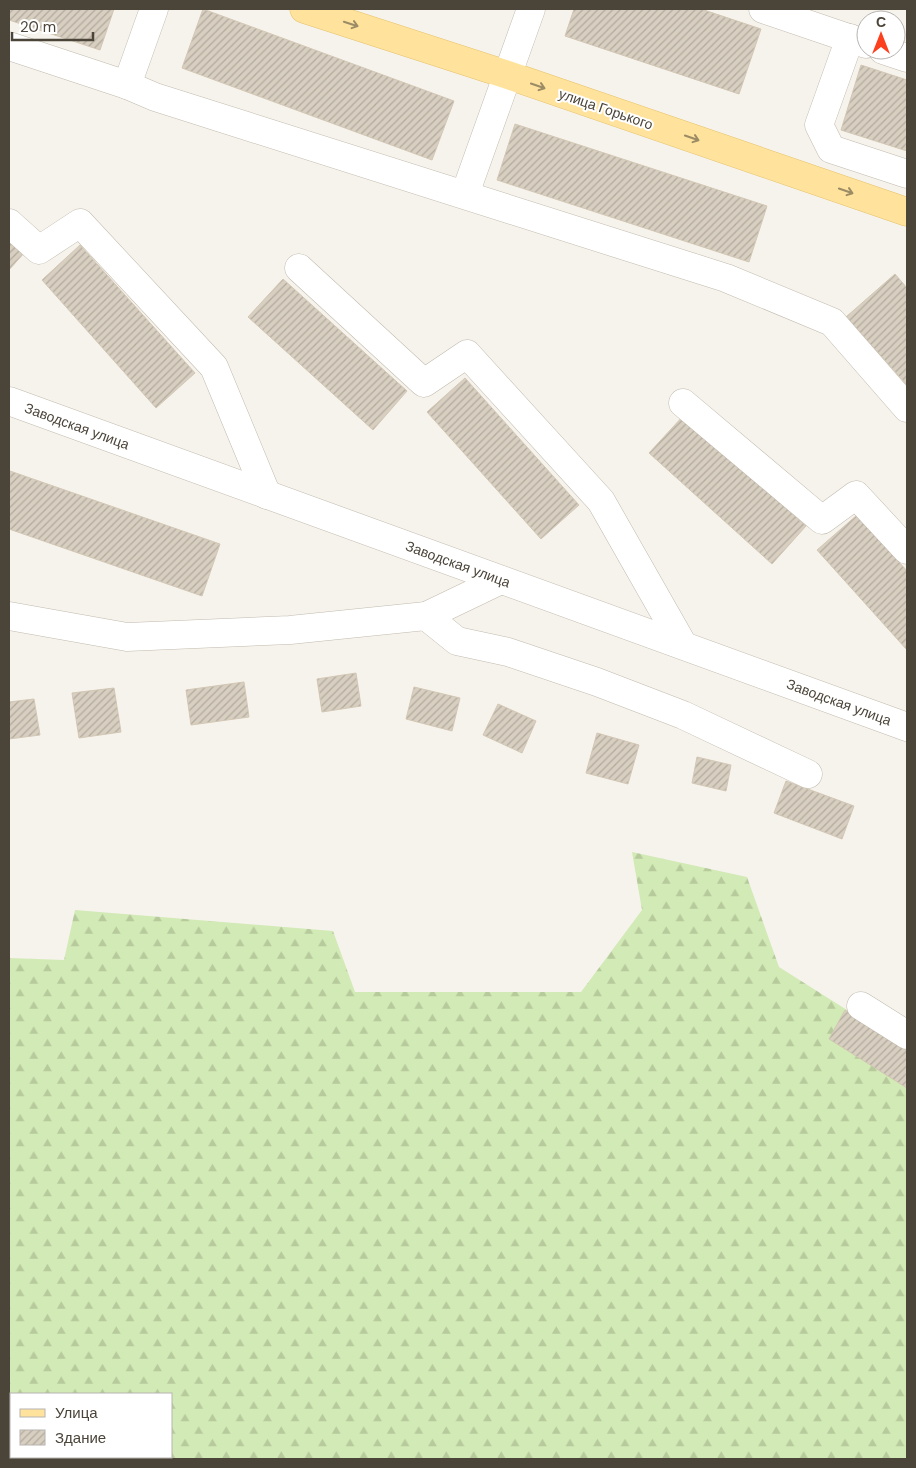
<svg xmlns="http://www.w3.org/2000/svg" width="916" height="1468" viewBox="0 0 916 1468" font-family="'DM Sans',sans-serif">
<style>
.forest{fill:url(#forest-firs);fill-rule:evenodd}
.building{fill:url(#building-hatch);stroke:#d3c7b4}
.lines{fill:none;stroke-linecap:round;stroke-linejoin:round}
.minor-casing{stroke:#c2bbae;stroke-width:29}
.major-casing{stroke:#e6c16a;stroke-width:29}
.minor{stroke:#fff;stroke-width:28}
.major{stroke:#ffe39c;stroke-width:28}
.oneway{stroke:#9c8c66}
.labels{text-anchor:middle;stroke-width:4;stroke-linejoin:round;paint-order:stroke}
.street-label{font-size:14px;fill:#4b4439;stroke:#fff}
</style>
<defs>
<pattern id="forest-firs" width="22" height="20" patternUnits="userSpaceOnUse" patternTransform="scale(1.25)"><rect width="22" height="20" fill="#d2eab5"/><path d="M5 1l3.5 6h-7zM16 11l3.5 6h-7z" fill="#b6ca9c"/></pattern>
<pattern id="building-hatch" width="6" height="6" patternUnits="userSpaceOnUse" patternTransform="scale(1.25)"><rect width="6" height="6" fill="#d8cfc1"/><path d="M-1 1l2-2M0 6l6-6M5 7l2-2" fill="none" stroke="#b1aa9e"/></pattern>
</defs>
<rect width="100%" height="100%" fill="#f6f3ec"/>
<path class="forest" d="M632,852L747,877L779,967L907,1048V1459H9V958L64,960L75,910L333,931L355,992H581L642,910ZM11,1394H171V1457H11Z"/>
<g class="building">
<path d="M9,9H114L100,50L9,20Z"/>
<path d="M203,9L454,101L432,160L182,68Z"/>
<path d="M574,9H701L761,29L739,94L565,36Z"/>
<path d="M861,65L907,80V151L841,130Z"/>
<path d="M515,124L767,206L749,262L497,180Z"/>
<path d="M9,238L25,252L9,270Z"/>
<path d="M80,245L195,373L156,408L42,280Z"/>
<path d="M895,274L907,288V385L846,317Z"/>
<path d="M283,279L407,391L373,430L248,317Z"/>
<path d="M465,378L579,505L541,539L427,412Z"/>
<path d="M684,415L806,526L772,564L649,453Z"/>
<path d="M10,471L220,544L202,596L9,529Z"/>
<path d="M857,515L907,571V650L817,550Z"/>
<path d="M356,673L361,706L322,712L317,679Z"/>
<path d="M244,682L249,717L191,725L186,690Z"/>
<path d="M414,687L460,698L452,731L406,719Z"/>
<path d="M114,688L121,732L79,738L72,693Z"/>
<path d="M34,699L40,735L9,739V702Z"/>
<path d="M498,704L536,721L522,753L483,735Z"/>
<path d="M597,733L639,745L628,784L586,773Z"/>
<path d="M697,757L731,765L726,791L692,783Z"/>
<path d="M786,781L854,806L842,839L774,813Z"/>
<path d="M845,1010L907,1050V1088L829,1039Z"/>
</g>
<g class="lines">
<g class="minor-casing">
<g id="minor">
<path d="M763,9L866,44"/>
<path d="M850,38L819,125L831,149L907,174"/>
<path d="M9,46L127,85L155,97L726,278L832,322L907,408"/>
<path d="M883,50L907,58"/>
<path d="M127,85L154,9"/>
<path d="M465,194L531,9"/>
<path d="M9,223L39,250L80,223L214,367L267,495"/>
<path d="M299,268L424,383L467,354L601,501L683,645"/>
<path d="M9,401L907,727"/>
<path d="M683,403L822,520L856,495L907,550"/>
<path d="M9,616L127,637L290,630L426,616L501,580"/>
<path d="M426,616L457,641L508,652L597,682L683,715L808,774"/>
<path d="M861,1006L907,1035"/>
</g>
</g>
<g class="major-casing">
<path id="major" d="M304,9L508,75L907,212"/>
</g>
<use href="#minor" class="minor"/>
<use href="#major" class="major"/>
</g>
<defs><path id="oneway-shaft" d="M-6 0H5M1.5-3L5.5 0L1.5 3" fill="none" stroke-width="1.6" stroke-linecap="round" stroke-linejoin="round" transform="scale(1.25)"/></defs>
<g class="oneway">
<use href="#oneway-shaft" transform="translate(351 24) rotate(18)"/>
<use href="#oneway-shaft" transform="translate(538 86) rotate(19)"/>
<use href="#oneway-shaft" transform="translate(692 138) rotate(19)"/>
<use href="#oneway-shaft" transform="translate(846 191) rotate(19)"/>
</g>
<g class="labels">
<g class="street-label">
<text transform="translate(606 109) rotate(19)" y="5">улица Горького</text>
<text transform="translate(77 426) rotate(20)" y="5">Заводская улица</text>
<text transform="translate(458 564) rotate(20)" y="5">Заводская улица</text>
<text transform="translate(839 702) rotate(20)" y="5">Заводская улица</text>
</g>
</g>
<rect width="916" height="1468" fill="none" stroke="#4b4439" stroke-width="20"/>
<rect x="10" y="1393" width="162" height="65" fill="#ffffff" stroke="#b7b4b0"/>
<rect x="20" y="1409" width="25" height="8" fill="#ffe39c" stroke="#b7b4b0"/>
<text x="55" y="1418" font-size="15" fill="#4b4439">Улица</text>
<rect x="20" y="1430" width="25" height="15" fill="url(#building-hatch)" stroke="#b7b4b0"/>
<text x="55" y="1443" font-size="15" fill="#4b4439">Здание</text>
<g transform="translate(881 35)"><circle r="24" fill="#ffffff" stroke="#b7b4b0"/>
<path d="M0-4L9 19L0 12L-9 19Z" fill="#fc3f1d"/>
<text y="-8" font-size="14" font-weight="bold" text-anchor="middle" fill="#4b4439">С</text>
</g>
<path d="M12 32v8h81v-8" fill="none" stroke="#4b4439" stroke-width="2.5"/>
<text x="20" y="32" font-size="15" fill="#4b4439" stroke="#ffffff" stroke-width="4" paint-order="stroke">20 m</text>
</svg>
